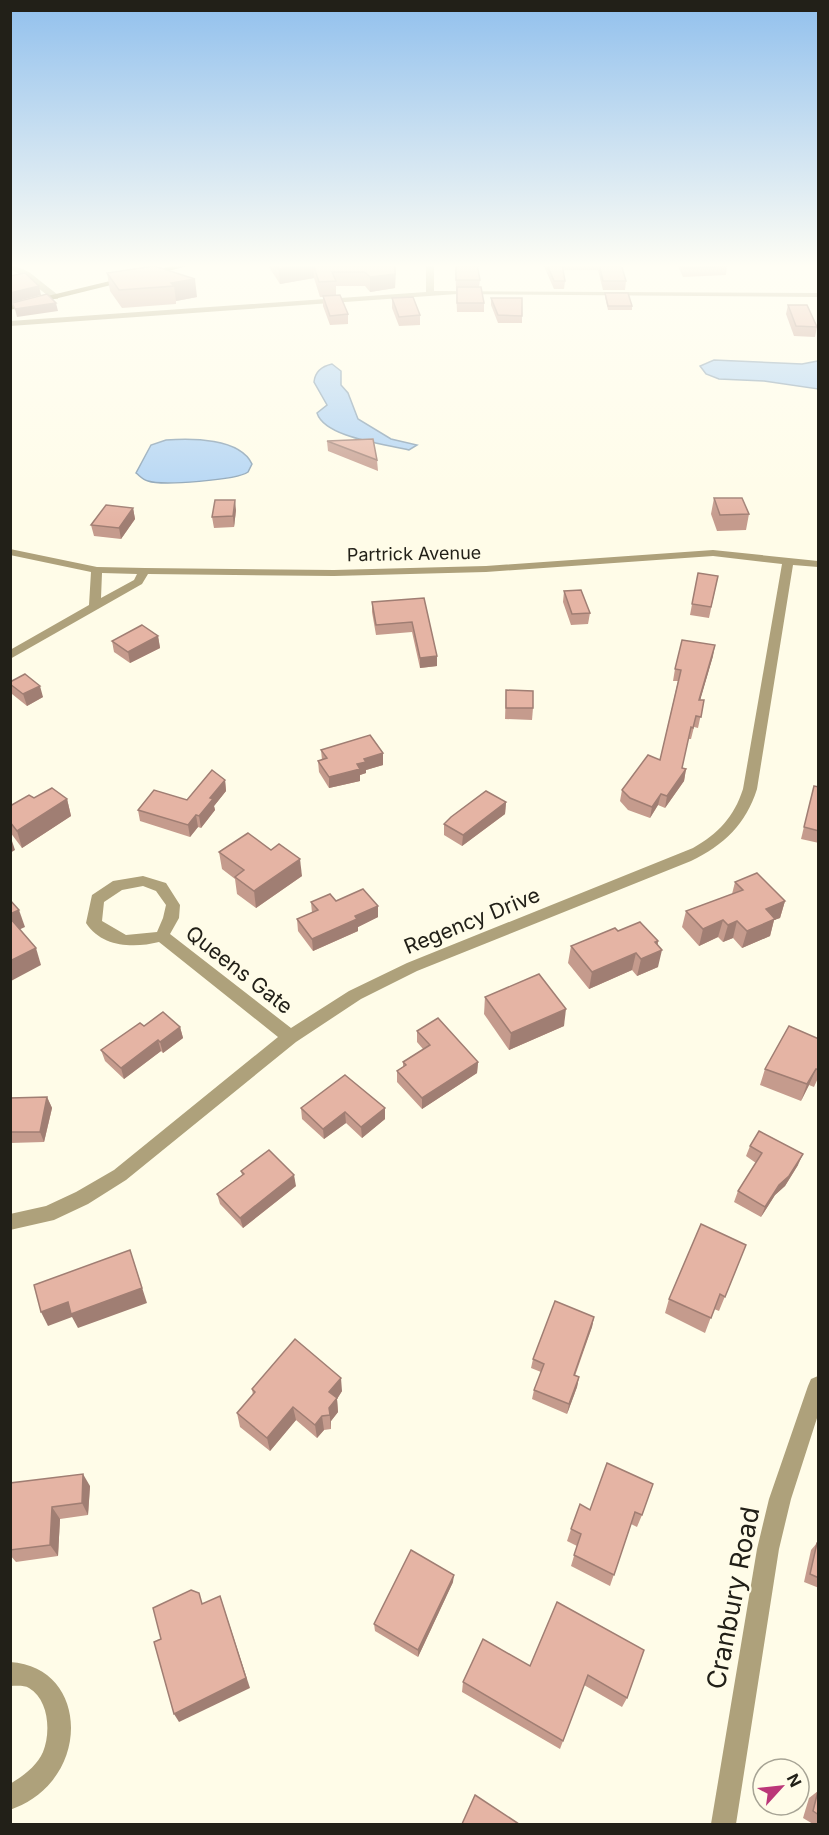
<svg xmlns="http://www.w3.org/2000/svg" width="829" height="1835" viewBox="0 0 829 1835" font-family="Inter,sans-serif">
<style>
.water{fill:#aed2f4;stroke:#849db2;stroke-width:1.5}
.lines{fill:none;stroke-linecap:round;stroke-linejoin:round}
.minor{fill:#aea17b;fill-rule:evenodd}
.major{fill:#6a5719;fill-rule:evenodd}
.wall{fill:#c59b8d}
.shaded-wall{fill:#a07e73}
.building{fill:#e5b4a4;stroke:#a07e73;stroke-width:1.5}
.labels{text-anchor:middle;stroke-width:4.5;stroke-linejoin:round;paint-order:stroke}
.far-street-label{font-size:18px;fill:#222018;stroke:#fffce8}
.street-label{font-size:21px;fill:#222018;stroke:#fffce8}
.near-street-label{font-size:26px;fill:#222018;stroke:#fffce8}
</style>
<rect width="100%" height="100%" fill="#fffce8"/>
<g class="water">
<path d="M714,360L802,364L818,361V389L764,381L719,379L706,374L700,366Z"/>
<path d="M332,364L341,371V385L348,393L358,419L391,439L417,445L409,450C386,444 325,438 317,413L327,405L314,382C315,371 323,366 332,364Z"/>
<path d="M166,440C191,438 240,438 252,464L248,472C237,480 162,486 148,481C143,480 140,476 136,473L151,445Z"/>
</g>
<g class="lines">
<g class="minor">
<path d="M10,264L29,272L58,295V299H52L23,276L10,269Z"/>
<path d="M426,264H434V291L818,293V297L457,294L10,326V321L426,292Z"/>
<path d="M10,549L97,567L145,568L334,570L486,566L713,550L818,561V567L793,565L757,789C746,824 724,845 691,861L417,971L361,999L296,1042L126,1180L88,1204L54,1220L10,1230V1214L46,1206L76,1192L114,1170L278,1037L159,942C135,948 102,948 86,923L92,895L113,881L143,876L166,883L180,905L179,918L170,934L291,1028L349,991L407,963L693,848C718,834 734,817 743,789L782,564L713,556L486,572L334,576L148,574L142,584L10,659V650L89,605L91,572L10,555ZM102,573L137,574L134,580L101,598ZM143,886L156,891L166,905L163,918L157,932L126,935L102,921L104,902L122,890Z"/>
<path d="M818,1376V1415L791,1499L779,1549L736,1824H711L757,1549L769,1499L808,1386L811,1379Z"/>
<path d="M10,1662C74,1666 87,1738 52,1781C41,1795 26,1804 10,1810V1784C23,1776 37,1766 43,1752C51,1732 49,1700 29,1688C24,1685 16,1686 10,1686Z"/>
</g>
<path class="major" d="M181,264H196L10,310V305Z"/>
</g>
<g class="wall">
<path d="M267,264H396L395,288L370,292L365,286H336V295L348,314V324L330,325L323,306V297H320L314,278L280,284Z"/>
<path d="M455,264H493H477L480,280L479,287L484,303V312H457Z"/>
<path d="M543,264H628H621L626,281L625,290H603L598,270H563L565,281L564,289H554Z"/>
<path d="M677,264H727L726,275L683,277Z"/>
<path d="M154,266L197,297L176,301V304L122,308L110,291L107,273Z"/>
<path d="M605,293L632,306V310H608L605,297Z"/>
<path d="M392,298L420,315V325L399,326L392,308Z"/>
<path d="M491,298L522,316V323H498L491,305Z"/>
<path d="M788,305L817,327L815,337L794,336L786,314Z"/>
<path d="M327,441L377,460L378,471L328,451Z"/>
<path d="M714,498L749,514L746,530L717,531L711,514Z"/>
<path d="M133,508L135,519L121,539L94,536L91,525Z"/>
<path d="M236,510L234,527L214,528L212,517Z"/>
<path d="M698,573L718,576L709,618L690,615Z"/>
<path d="M564,591L590,613L588,624L571,625L563,602Z"/>
<path d="M424,598L437,666L420,668L412,632L376,635L372,612V602Z"/>
<path d="M158,636L160,648L130,663L114,652L112,641Z"/>
<path d="M713,656L700,700H704L698,728L694,727L691,739H688L682,768L686,769L684,781L665,808L658,805L650,818L628,810L620,801L622,790L660,760L678,681H673L675,669Z"/>
<path d="M10,682L43,697L27,706L12,694L10,690Z"/>
<path d="M506,690L533,708L532,720L505,719Z"/>
<path d="M321,750L383,765L366,770V773L360,775V781L329,788L319,772L318,761L322,760Z"/>
<path d="M225,780L226,791L214,806L215,810L201,828L198,827L190,837L140,821L138,810L187,800Z"/>
<path d="M814,786L819,787V843L801,839Z"/>
<path d="M34,798L67,799L71,816L22,848L10,832V806Z"/>
<path d="M506,802L505,814L462,846L444,835V824Z"/>
<path d="M271,850L302,876L256,908L237,894L235,879L222,869L219,852Z"/>
<path d="M735,882L785,901L780,918L774,920L770,936L742,948L733,938L723,942L718,937L699,946L682,927L686,911L732,894Z"/>
<path d="M336,901L378,906V917L358,927V931L313,951L298,931L297,919L312,913L311,902Z"/>
<path d="M618,931L658,941V967L637,976L632,970L589,989L568,963L571,946Z"/>
<path d="M485,997L564,1026L509,1050L484,1014Z"/>
<path d="M144,1026L180,1027L183,1038L163,1053L161,1051L124,1079L105,1061L101,1050Z"/>
<path d="M417,1031L478,1062L477,1073L422,1109L397,1082V1071L403,1067V1062L423,1049L417,1042Z"/>
<path d="M819,1039L818,1078L814,1087L809,1085L801,1101L760,1085L765,1069Z"/>
<path d="M47,1097L52,1108L44,1142L10,1143V1098Z"/>
<path d="M301,1108H385V1119L362,1138L346,1123L324,1139L302,1119Z"/>
<path d="M750,1146L798,1165L785,1186L775,1195L761,1217L734,1202L738,1191L756,1163L746,1156Z"/>
<path d="M241,1171L296,1186L243,1228L220,1204L217,1194L242,1175Z"/>
<path d="M746,1245L719,1311L714,1309L705,1333L665,1313L669,1299Z"/>
<path d="M594,1317L592,1327L575,1376L579,1377L577,1387L567,1414L532,1399L534,1390L541,1372L531,1368L533,1359Z"/>
<path d="M252,1389L342,1391L337,1399L338,1412L331,1421V1429L324,1430L317,1438L296,1420L270,1451L240,1427L237,1413L253,1395Z"/>
<path d="M607,1463L642,1515L637,1527L631,1524L610,1586L571,1566L577,1546L567,1541L571,1529L590,1510Z"/>
<path d="M10,1483L90,1486L88,1515L60,1519L58,1556L16,1562L10,1555Z"/>
<path d="M817,1543H819V1588L804,1582L811,1550Z"/>
<path d="M453,1582L418,1657L375,1631L374,1624Z"/>
<path d="M557,1602L627,1698L622,1707L584,1685L560,1749L462,1692L463,1682L530,1666Z"/>
<path d="M818,1791L819,1824H813L803,1818L809,1798Z"/>
</g>
<g class="shaded-wall">
<path d="M313,264L314,278L280,284L279,269Z"/>
<path d="M395,264H396L395,288L370,292V277Z"/>
<path d="M195,279L197,297L176,301L174,286L171,283Z"/>
<path d="M39,286L41,295L10,303V293Z"/>
<path d="M56,303L58,311L17,317L15,309Z"/>
<path d="M235,500L236,510L234,527L233,516Z"/>
<path d="M133,508L135,519L121,539L119,528Z"/>
<path d="M158,636L160,648L130,663L128,652Z"/>
<path d="M715,645L713,656L697,711L699,700Z"/>
<path d="M437,656V666L420,668V658Z"/>
<path d="M40,686L43,697L27,706L23,694Z"/>
<path d="M383,753V765L366,770V773L360,775V781L329,788V777L364,759Z"/>
<path d="M686,769L684,781L665,808L667,796Z"/>
<path d="M225,780L226,791L214,806L215,810L201,828L199,816L210,798Z"/>
<path d="M661,794L658,805L650,818L652,807Z"/>
<path d="M67,799L71,816L22,848L17,831Z"/>
<path d="M506,802L505,814L462,846L463,835Z"/>
<path d="M196,815L198,827L190,837L188,825Z"/>
<path d="M10,835L15,850L10,853Z"/>
<path d="M300,859L302,876L256,908L254,891Z"/>
<path d="M785,901L780,918L774,920L770,936L742,948L747,931L766,909Z"/>
<path d="M378,906V917L358,927V931L313,951L312,939L355,916Z"/>
<path d="M19,910L25,927L14,932L10,921V914Z"/>
<path d="M723,920L718,937L699,946L703,929Z"/>
<path d="M737,921L733,938L723,942L728,925Z"/>
<path d="M658,941L655,952L662,950L658,967L637,976L641,959L655,942Z"/>
<path d="M36,948L41,965L11,981L10,961Z"/>
<path d="M636,953L632,970L589,989L592,972Z"/>
<path d="M566,1009L564,1026L509,1050L511,1033Z"/>
<path d="M180,1027L183,1038L163,1053L160,1042Z"/>
<path d="M158,1040L161,1051L124,1079L121,1068Z"/>
<path d="M478,1062L477,1073L422,1109V1098Z"/>
<path d="M816,1069L809,1085L801,1101L807,1084Z"/>
<path d="M47,1097L52,1108L44,1142L40,1132Z"/>
<path d="M385,1108V1119L362,1138L361,1127Z"/>
<path d="M345,1112L346,1123L324,1139L323,1129Z"/>
<path d="M803,1154L798,1165L785,1186L775,1195L761,1217L765,1207L779,1185Z"/>
<path d="M294,1175L296,1186L243,1228L240,1218Z"/>
<path d="M130,1250L147,1303L78,1328L72,1317L48,1326L41,1312Z"/>
<path d="M594,1317L592,1327L571,1384L574,1375Z"/>
<path d="M579,1377L577,1387L567,1414L569,1404Z"/>
<path d="M341,1378L342,1391L337,1399L338,1412L331,1421V1429L329,1408V1392Z"/>
<path d="M293,1407L296,1420L270,1451L267,1438Z"/>
<path d="M322,1416L324,1430L317,1438L315,1425Z"/>
<path d="M83,1474L90,1486L88,1515L82,1503Z"/>
<path d="M52,1507L60,1519L58,1556L50,1545Z"/>
<path d="M454,1575L453,1582L418,1657V1650Z"/>
<path d="M220,1596L250,1688L179,1722L174,1714Z"/>
</g>
<g class="building">
<path d="M275,264H311L279,269Z"/>
<path d="M313,264H395V274L370,277L365,272H332L336,281L319,282Z"/>
<path d="M456,264H477L480,280H456Z"/>
<path d="M547,264H562L565,281H554Z"/>
<path d="M599,264H621L626,281H603Z"/>
<path d="M682,264H727V266L684,268Z"/>
<path d="M154,266L195,279L171,283L174,286L119,290L107,273Z"/>
<path d="M25,273L39,286L10,293V276Z"/>
<path d="M457,287H481L484,303H457Z"/>
<path d="M605,293H628L632,306H608Z"/>
<path d="M47,294L56,303L15,309L12,303Z"/>
<path d="M340,295L348,314L330,316L323,296Z"/>
<path d="M413,297L420,315L399,317L392,298Z"/>
<path d="M491,298H522V316L498,315Z"/>
<path d="M788,305H807L817,327L796,326Z"/>
<path d="M373,439L377,460L327,441Z"/>
<path d="M714,498H742L749,514L720,515Z"/>
<path d="M215,500H235L233,516L212,517Z"/>
<path d="M106,505L133,508L119,528L91,525Z"/>
<path d="M698,573L718,576L711,607L692,604Z"/>
<path d="M581,590L590,613L572,614L564,591Z"/>
<path d="M424,598L437,656L420,658L412,622L376,625L372,602Z"/>
<path d="M142,625L158,636L128,652L112,641Z"/>
<path d="M682,640L715,645L699,700H704L701,717L696,716L693,728L691,727L682,768L686,769L667,796L661,794L652,807L630,798L622,790L648,755L660,760L681,670L675,669Z"/>
<path d="M25,674L40,686L23,694L10,684V682Z"/>
<path d="M506,690L533,691V708H506Z"/>
<path d="M370,735L383,753L364,759L366,762L357,764L360,769L329,777L318,761L327,758L321,750Z"/>
<path d="M212,770L225,780L210,798L213,799L199,816L196,815L188,825L138,810L154,790L187,800Z"/>
<path d="M814,786L819,787V831L804,827Z"/>
<path d="M52,788L67,799L17,831L10,822V806L29,795L34,798Z"/>
<path d="M486,791L506,802L463,835L444,824L451,817Z"/>
<path d="M248,833L271,850L279,844L300,859L254,891L235,877L244,870L219,852Z"/>
<path d="M757,873L785,901L766,909L775,919L747,931L737,921L728,925L723,920L703,929L686,911L743,890L735,882Z"/>
<path d="M363,889L378,906L355,916L357,919L312,939L297,919L318,910L311,902L330,894L336,901Z"/>
<path d="M10,900L19,910L10,914Z"/>
<path d="M10,918L36,948L10,961Z"/>
<path d="M640,922L658,941L655,942L662,950L641,959L636,953L592,972L571,946L615,928L618,931Z"/>
<path d="M539,974L566,1009L511,1033L485,997Z"/>
<path d="M163,1012L180,1027L160,1042L158,1040L121,1068L101,1050L140,1023L144,1026Z"/>
<path d="M438,1018L478,1062L422,1098L397,1071L406,1065L403,1062L430,1045L417,1031Z"/>
<path d="M789,1026L819,1039V1070L816,1069L807,1084L765,1069Z"/>
<path d="M345,1075L385,1108L361,1127L345,1112L323,1129L301,1108Z"/>
<path d="M47,1097L40,1132H10V1098Z"/>
<path d="M759,1131L803,1154L789,1176L779,1185L765,1207L738,1191L762,1153L750,1146Z"/>
<path d="M269,1150L294,1175L240,1218L217,1194L244,1174L241,1171Z"/>
<path d="M701,1224L746,1245L725,1297L720,1294L711,1318L669,1299Z"/>
<path d="M130,1250L142,1288L71,1314L68,1302L41,1312L34,1285Z"/>
<path d="M555,1301L594,1317L574,1375L579,1377L569,1404L534,1390L544,1364L533,1359Z"/>
<path d="M295,1339L341,1378L329,1392L337,1398L329,1408L330,1415L322,1416L315,1425L293,1407L267,1438L237,1413L255,1392L252,1389Z"/>
<path d="M607,1463L653,1484L642,1515L635,1512L614,1575L574,1555L581,1534L571,1529L580,1504L590,1510Z"/>
<path d="M83,1474L82,1503L52,1507L50,1545L10,1550V1483Z"/>
<path d="M817,1543H819V1578L810,1574Z"/>
<path d="M411,1550L454,1575L418,1650L374,1624Z"/>
<path d="M191,1590L199,1593L202,1604L220,1596L246,1678L174,1714L154,1642L161,1639L153,1608Z"/>
<path d="M557,1602L644,1650L627,1698L588,1675L563,1741L463,1682L483,1639L530,1666Z"/>
<path d="M818,1791L819,1792V1815L813,1811Z"/>
<path d="M475,1795L519,1824H462Z"/>
</g>
<linearGradient id="sky" x2="0" y2="1"><stop stop-color="#91c0ed"/><stop offset="0.51" stop-color="#fffef5"/><stop offset="1" stop-color="#fffef5" stop-opacity="0"/></linearGradient>
<rect width="829" height="521" fill="url(#sky)"/>
<g class="labels">
<g class="far-street-label">
<text transform="translate(414 554) rotate(-1)" y="6">Partrick Avenue</text>
</g>
<g class="street-label">
<text transform="translate(472 921) rotate(-22)" y="7">Regency Drive</text>
<text transform="translate(239 970) rotate(38)" y="7">Queens Gate</text>
</g>
<g class="near-street-label">
<text transform="translate(733 1598) rotate(-79)" y="9">Cranbury Road</text>
</g>
</g>
<rect width="829" height="1835" fill="none" stroke="#222018" stroke-width="24"/>
<g transform="translate(781 1787) rotate(63)"><circle r="28" fill="#fffce8" stroke="#a7a495" stroke-width="1.5"/>
<path d="M0-4.5L10 22L0 15L-10 22Z" fill="#bb3678"/>
<text y="-9" font-size="16" font-weight="bold" text-anchor="middle" fill="#222018">N</text>
</g>
</svg>
